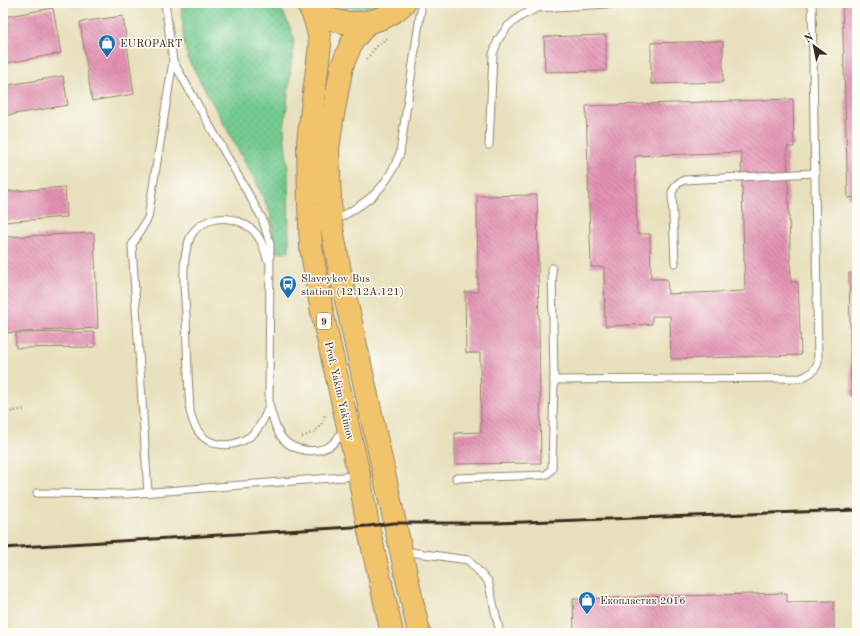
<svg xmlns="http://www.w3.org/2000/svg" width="860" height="636" viewBox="0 0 860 636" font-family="'Old Standard TT',serif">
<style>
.grass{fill:url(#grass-dots);stroke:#587a58}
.building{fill:url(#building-back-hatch);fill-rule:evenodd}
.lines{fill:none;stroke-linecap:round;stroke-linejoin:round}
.lane-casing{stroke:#92856d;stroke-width:9}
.highway-casing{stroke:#92856d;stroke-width:24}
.path{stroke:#92856d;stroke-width:2.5;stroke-dasharray:1 3;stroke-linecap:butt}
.lane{stroke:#fff;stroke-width:7}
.highway{stroke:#f1c36a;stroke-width:22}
.rail{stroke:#3b2a1e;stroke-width:3}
.labels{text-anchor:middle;stroke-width:3;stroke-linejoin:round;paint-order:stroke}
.shield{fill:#fdfcf7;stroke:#75695f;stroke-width:1}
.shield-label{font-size:10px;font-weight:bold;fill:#3b2a1e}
.poi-label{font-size:11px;fill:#3b2a1e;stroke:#fdfcf7;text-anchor:start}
.street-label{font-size:11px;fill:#3b2a1e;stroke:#fdfcf7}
</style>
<defs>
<pattern id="grass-dots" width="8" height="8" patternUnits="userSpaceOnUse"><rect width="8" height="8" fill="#74cb91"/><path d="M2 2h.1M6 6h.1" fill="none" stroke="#65ae7d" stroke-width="1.8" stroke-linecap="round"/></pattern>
<pattern id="building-back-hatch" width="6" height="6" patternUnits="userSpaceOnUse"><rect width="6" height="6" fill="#e392b3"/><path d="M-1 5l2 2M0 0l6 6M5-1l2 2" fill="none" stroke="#b97791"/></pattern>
</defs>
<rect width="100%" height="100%" fill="#fdfcf7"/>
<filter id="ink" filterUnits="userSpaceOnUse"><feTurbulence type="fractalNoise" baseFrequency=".025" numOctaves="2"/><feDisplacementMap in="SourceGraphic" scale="8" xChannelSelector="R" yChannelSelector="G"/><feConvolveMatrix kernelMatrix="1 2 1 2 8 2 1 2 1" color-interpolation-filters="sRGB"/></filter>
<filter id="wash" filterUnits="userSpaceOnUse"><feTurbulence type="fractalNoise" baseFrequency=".012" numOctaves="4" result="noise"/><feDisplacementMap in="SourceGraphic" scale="16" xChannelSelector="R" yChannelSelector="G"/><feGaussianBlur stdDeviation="0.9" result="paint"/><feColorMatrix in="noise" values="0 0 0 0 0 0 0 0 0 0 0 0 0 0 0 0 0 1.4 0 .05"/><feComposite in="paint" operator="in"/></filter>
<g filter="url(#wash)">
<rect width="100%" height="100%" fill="#e8e0bc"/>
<g class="grass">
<path d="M181,3H277C285,15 290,26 294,39L284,132L288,170L289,252H274L271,215L257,184L188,59L184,42Z"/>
<path d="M333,3H381C365,10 350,10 333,3Z"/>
</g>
<g id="blocks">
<g class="building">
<path d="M842,3H857V232H856L854,197L848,198Z"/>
<path d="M53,8L61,53L3,64V17Z"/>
<path d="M123,16L134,94L92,101L80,22Z"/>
<path d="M606,35V71L545,72L544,37Z"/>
<path d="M723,41V82L651,84V43Z"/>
<path d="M63,76L68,105L3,116V86Z"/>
<path d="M793,99L794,147H787L791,282H798L801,355L671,359L670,316H652V324L605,326L604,267H591L586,106ZM741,152L745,291L668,294L667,279H651L650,234H637L635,156Z"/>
<path d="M65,187L67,217L3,222V192Z"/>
<path d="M537,195L541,463L455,464V433L481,432L480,353H466L465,292H478L477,196Z"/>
<path d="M94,233L98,328L3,333V237Z"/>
<path d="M849,273H857V396H851Z"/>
<path d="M94,332L95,347L16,348V333Z"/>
<path d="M787,593V602L834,601V633H574L573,599Z"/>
</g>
</g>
</g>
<g filter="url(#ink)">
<use href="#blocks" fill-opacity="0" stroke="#92856d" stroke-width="1"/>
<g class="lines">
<g class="lane-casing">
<g id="lane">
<path d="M173,61L262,218L270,244L269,405C273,417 275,430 283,439C299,457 338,455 342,427"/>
<path d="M489,145L493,54L498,40L508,26L521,16L537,8L627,3"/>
<path d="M334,221C368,202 386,191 400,153L421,9"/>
<path d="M267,259C262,239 255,226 234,220C218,216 197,221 190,238C180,263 185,291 186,316C187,348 188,379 190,411C192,420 195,429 202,436C217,450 241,446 255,432C262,424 266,415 269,405"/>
<path d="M675,263L672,192L677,184L684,180L815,173"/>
<path d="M554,380L801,378C810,374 814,372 818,363L812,3"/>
<path d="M456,478L544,475L547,474L552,469L554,380L552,268"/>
<path d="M37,493L128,494L356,476"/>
<path d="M148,493L132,245L148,218L173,61L165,3"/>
<path d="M403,551L468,560L488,581L500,633"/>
</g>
</g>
<g class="highway-casing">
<g id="highway">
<path d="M307,4C332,30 381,29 404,3"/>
<path d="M309,6C316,19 319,30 320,45L308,142L309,204L311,247L322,312L359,475L368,526L392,633"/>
<path d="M368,22L352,42L342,66L332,120L328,149L331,223L341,277L419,633"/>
</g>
</g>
<g class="path">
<path d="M367,59L376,47L388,37"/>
<path d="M3,413L25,409"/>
<path d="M302,437C315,432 322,429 325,414"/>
</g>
<use href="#lane" class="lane"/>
<use href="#highway" class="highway"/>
<path class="rail" d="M3,548L368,526L394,523H497L857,510"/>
</g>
</g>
<defs>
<g id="shop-pin" transform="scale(0.9)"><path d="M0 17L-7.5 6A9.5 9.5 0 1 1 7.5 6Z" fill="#1f6fb2" stroke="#fdfcf7"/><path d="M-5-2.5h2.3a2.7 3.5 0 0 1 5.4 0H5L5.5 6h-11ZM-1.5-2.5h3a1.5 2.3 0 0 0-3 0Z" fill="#fff"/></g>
<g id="bus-pin" transform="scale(0.9)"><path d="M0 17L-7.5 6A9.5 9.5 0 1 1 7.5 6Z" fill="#1f6fb2" stroke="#fdfcf7"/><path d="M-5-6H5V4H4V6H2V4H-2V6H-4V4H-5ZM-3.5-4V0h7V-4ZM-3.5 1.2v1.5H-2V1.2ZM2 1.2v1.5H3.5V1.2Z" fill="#fff"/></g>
</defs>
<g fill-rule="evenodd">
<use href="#shop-pin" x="107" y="43"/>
<use href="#bus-pin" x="288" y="284"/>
<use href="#shop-pin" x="587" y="600"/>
</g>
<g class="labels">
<rect class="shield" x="317" y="313" width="14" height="16" rx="3"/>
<g class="shield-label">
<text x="324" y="325">9</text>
</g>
<g class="poi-label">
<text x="120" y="47">EUROPART</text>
<text x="301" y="282">Slaveykov Bus<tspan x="301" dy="13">station (12,12A,121)</tspan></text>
<text x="600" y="604">Екопластик 2016</text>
</g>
<g class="street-label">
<text transform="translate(340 391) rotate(77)" y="4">Prof. Yakim Yakimov</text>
</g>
</g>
<rect width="860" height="636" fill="none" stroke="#fdfcf7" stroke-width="16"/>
<g transform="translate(814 46) rotate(327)" stroke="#fdfcf7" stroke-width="3" paint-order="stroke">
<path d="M0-3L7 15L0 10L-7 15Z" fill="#3b2a1e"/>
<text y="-6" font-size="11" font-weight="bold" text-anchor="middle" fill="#3b2a1e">N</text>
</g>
</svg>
